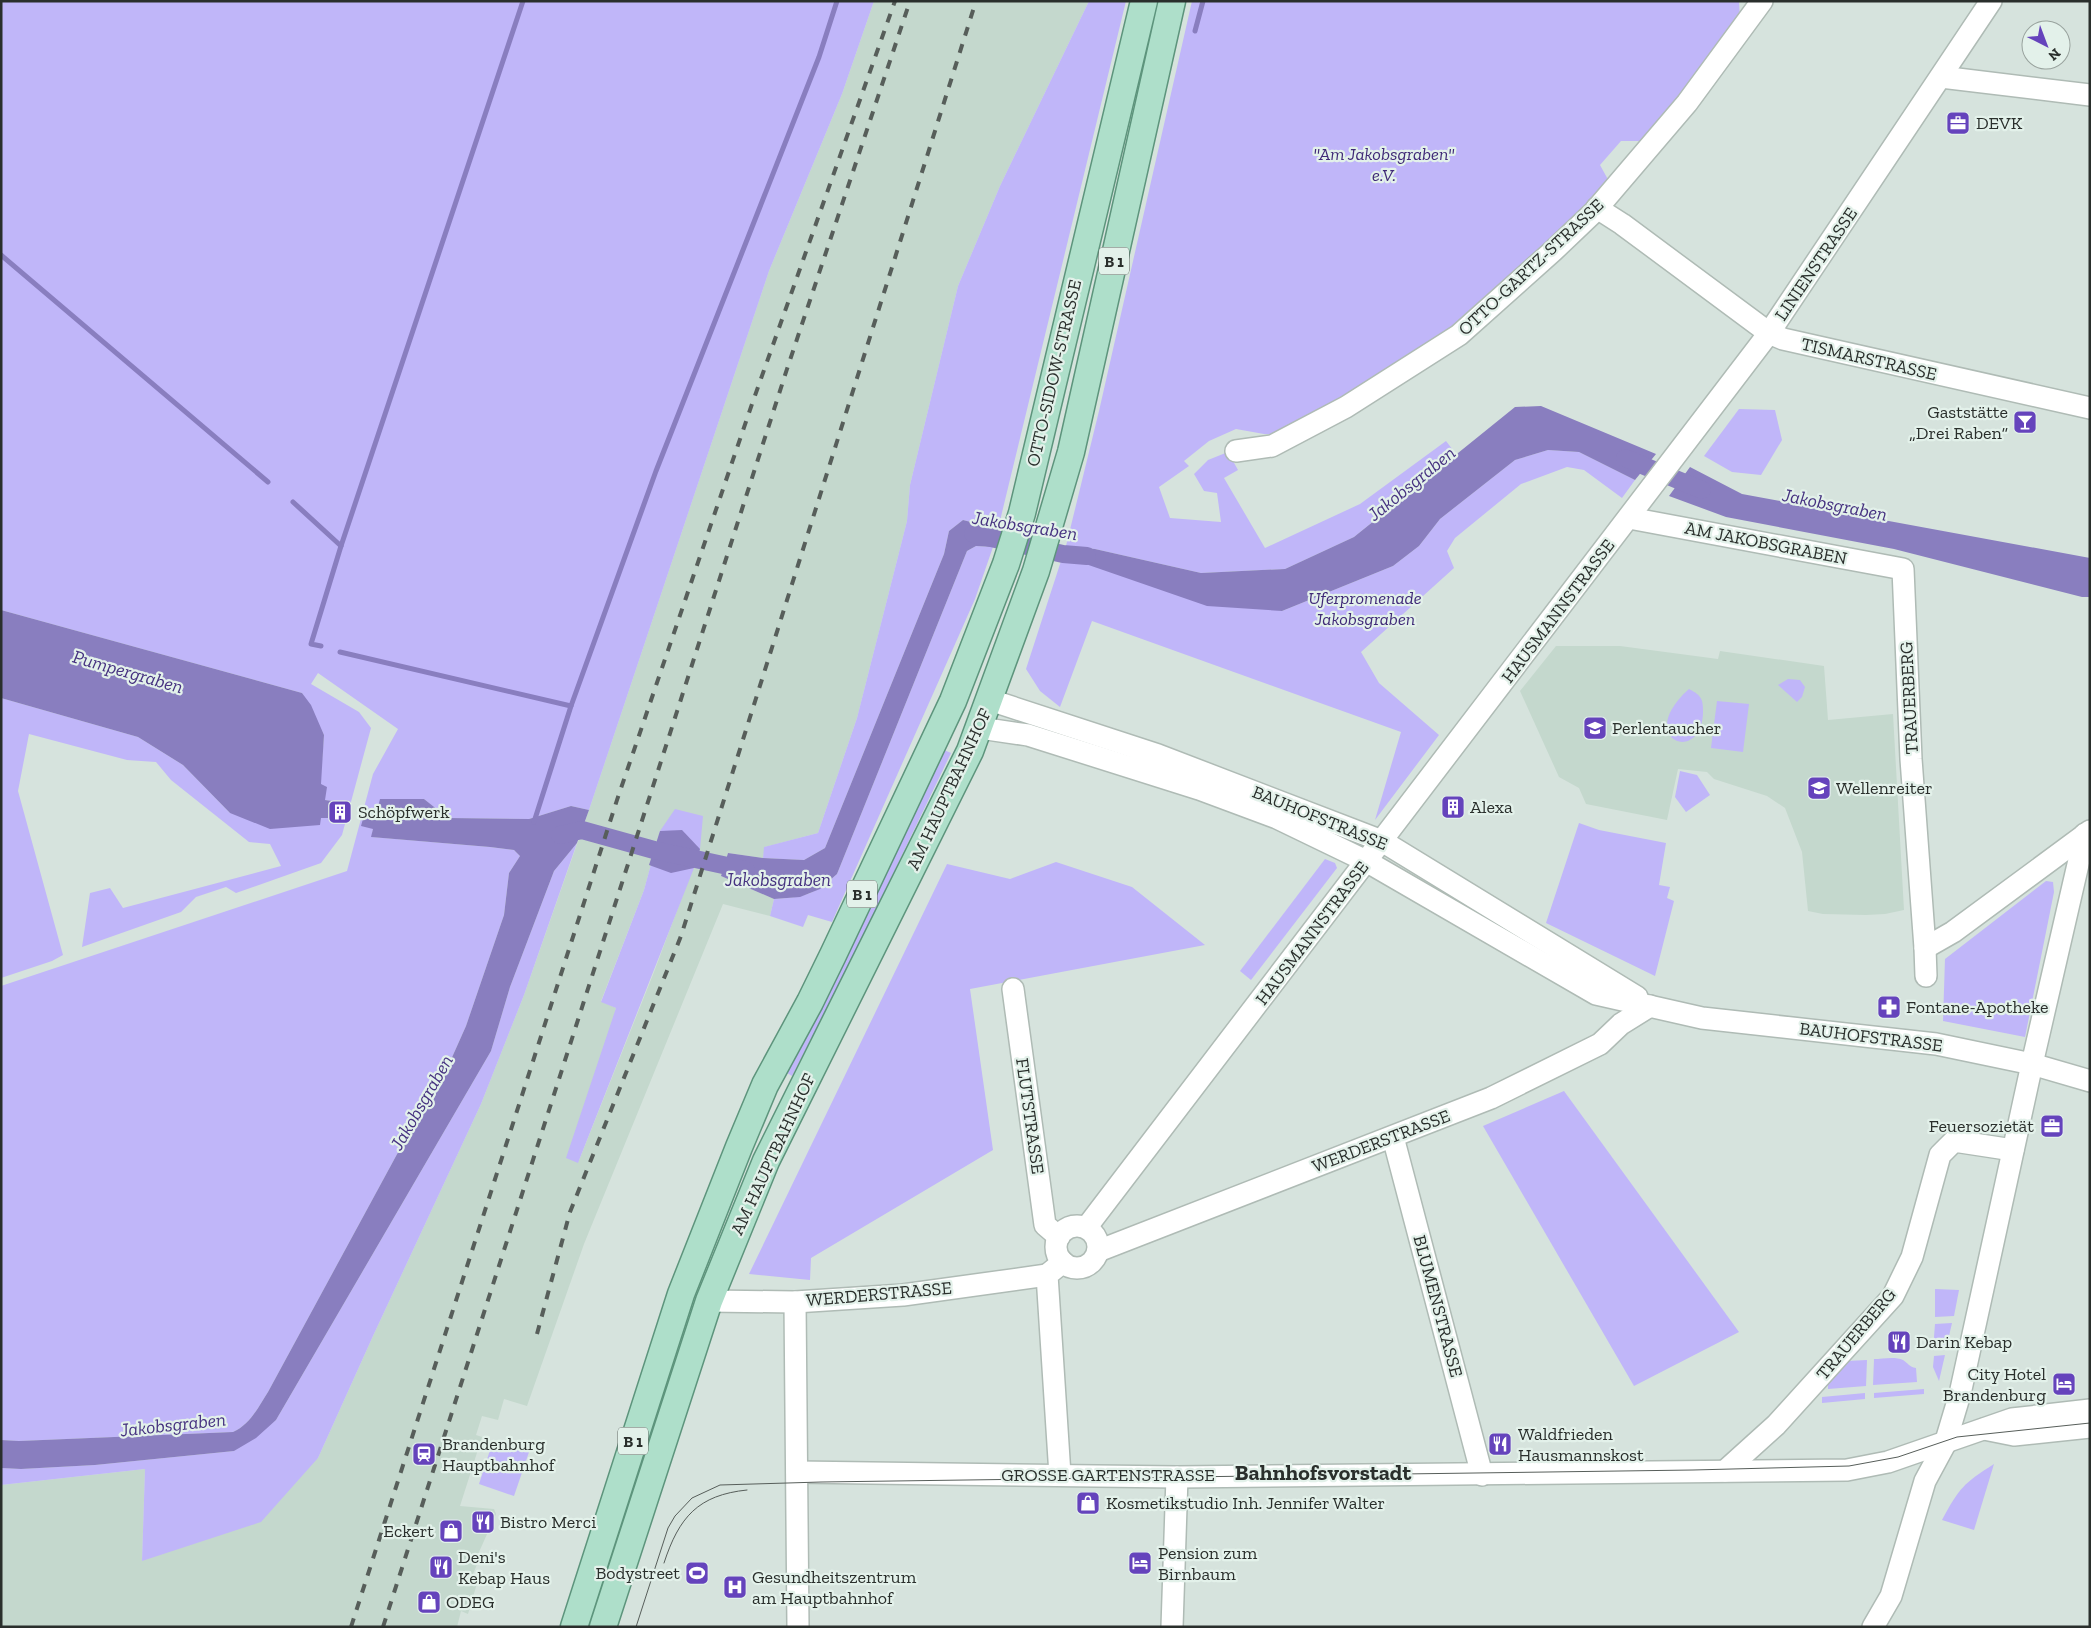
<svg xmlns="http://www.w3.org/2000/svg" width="2091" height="1628" viewBox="0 0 2091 1628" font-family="'Zilla Slab',serif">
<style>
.built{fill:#c4d8cd;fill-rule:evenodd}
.green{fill:#c0b6f9}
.water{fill:#897ebf}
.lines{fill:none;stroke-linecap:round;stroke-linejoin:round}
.stream{stroke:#897ebf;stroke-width:5}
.canal{stroke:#897ebf;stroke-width:18}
.minor-casing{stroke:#afbbb5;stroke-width:24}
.major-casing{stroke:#5d947c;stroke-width:29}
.minor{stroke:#fff;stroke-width:21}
.major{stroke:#aedfca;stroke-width:26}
.tram{stroke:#575e5a;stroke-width:1}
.rail{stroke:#575e5a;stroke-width:4;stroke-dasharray:9 9;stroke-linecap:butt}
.labels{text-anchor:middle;stroke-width:4.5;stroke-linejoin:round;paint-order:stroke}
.shield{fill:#e3f1ea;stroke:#626965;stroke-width:1}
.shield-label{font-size:16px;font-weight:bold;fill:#2a2f2c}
.poi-label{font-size:18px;fill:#2a2f2c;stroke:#e3f1ea;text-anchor:start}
.park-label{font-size:18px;font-style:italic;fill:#3f2977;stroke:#e3f1ea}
.street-label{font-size:18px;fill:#2a2f2c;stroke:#e3f1ea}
.water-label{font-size:19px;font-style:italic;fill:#463280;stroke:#e3f1ea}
.district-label{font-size:22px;font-weight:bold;fill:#2a2f2c;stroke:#e3f1ea}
</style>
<rect width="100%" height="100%" fill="#d6e3dd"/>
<g class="built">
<path d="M874,1H1089L1000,186L958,286L910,485L907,521L857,718L818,833L765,847L763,858L728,853L721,876L774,899L770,916L723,904L584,1244L527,1406L504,1399L498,1420L482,1416L476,1435L482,1437L460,1506L494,1509L496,1514L475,1561L478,1562L471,1579L478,1580L468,1614L461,1611L457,1627H1V1485L145,1469L142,1561L318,1458L373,1336L481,1104L524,995L589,810L769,271L842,94ZM660,831L700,849L654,972L578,1163L616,1008L601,1001L644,890Z"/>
<path d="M1556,646H1620L1718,659L1720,651L1824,666L1828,720L1893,714L1904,910L1885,914L1866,915L1823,914L1808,911L1802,852L1785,808L1767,796L1714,779L1707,772L1678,769L1667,820L1586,804L1579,788L1559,777L1520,691Z"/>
</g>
<g class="green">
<path d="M1,1H874L842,94L769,271L589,810L571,806L529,819L447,818L424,799L377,811L366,808L373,829L372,837L490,847L514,850L520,856L509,873L504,915L466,1026L433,1100L402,1145L268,1392C259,1406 250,1425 233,1432L19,1441L1,1440V986L347,871L373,774L398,729L318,673L311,684L359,712L371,728L342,835L321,863L236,893L226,887L196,897L181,912L82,947L90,893L110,888L123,908L281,866L270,844L249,842L171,780L156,762L127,760L29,734L18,791L63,955L52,961L1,978V698L138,737L183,765L230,813L328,818L331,801L325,800L320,785L324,735L302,693L1,610Z"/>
<path d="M1089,1H1126L998,529L963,520L949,531L944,554L825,848L804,860L763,858L764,847L818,833L857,718L907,521L910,485L958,286L1000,186Z"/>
<path d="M1192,1H1739L1740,19L1645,141H1621L1600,165L1611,185L1448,334L1282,434H1264L1236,429L1209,441L1184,461L1189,466L1159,487L1170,518L1221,522L1217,493L1204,491L1194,474L1208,460L1228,452L1238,470L1224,478L1265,548L1360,504L1446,441L1456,454L1354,537L1285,569L1201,573L1095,549L1066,546L1099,411Z"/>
<path d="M1739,409L1775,410L1782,440L1761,475L1732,472L1704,456Z"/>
<path d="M1548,450L1579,452L1635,480L1622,498L1584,470L1567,467L1521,484L1455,538L1447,551L1454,568L1361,652L1379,683L1439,735L1375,820L1401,732L1092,621L1060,707L1040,691L1026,669L1061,561H1077L1282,611L1393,566L1419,546L1440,519L1515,460Z"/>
<path d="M976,546L993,547L975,599L832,922L808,915L803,927L770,916L774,899C805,897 814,895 837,874L967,551Z"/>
<path d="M1788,679L1800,680L1805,687L1802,697L1797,702L1778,685Z"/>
<path d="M1689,689C1702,696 1703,699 1703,713C1701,766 1633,739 1689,689Z"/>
<path d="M1717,701L1749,704L1743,752L1711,748Z"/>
<path d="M944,750L951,753L852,959L792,1076L784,1071Z"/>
<path d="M1680,771L1697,775L1710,795L1686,812L1675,797Z"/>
<path d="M675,809L703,816L700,849L694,868L578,1163L566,1158L616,1008L601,1002L644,890L660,831Z"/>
<path d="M1579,823L1599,830L1666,843L1659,885L1670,887L1667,898L1674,901L1655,976L1546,923Z"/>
<path d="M577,843L524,995L481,1104L373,1336L318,1458L261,1522L142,1561L145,1469L1,1485V1468L21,1469L95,1465L234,1451L276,1420L491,1051L510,987L554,871Z"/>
<path d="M1325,859L1335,863L1337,868L1251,980L1240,971Z"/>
<path d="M1056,862L1132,887L1205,945L970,989L993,1150L811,1258L810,1280L749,1274L947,864L1010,879Z"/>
<path d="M2046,881L2053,882L2054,892L2025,1037L1943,1021L1945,959Z"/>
<path d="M1564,1091L1739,1332L1634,1386L1483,1126Z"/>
<path d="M1935,1289L1959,1290L1954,1316L1935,1317Z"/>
<path d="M1952,1323L1946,1349L1933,1350L1935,1324Z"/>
<path d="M1945,1355L1939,1381L1933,1367L1934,1356Z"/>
<path d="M1874,1359C1882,1359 1895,1356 1903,1360C1908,1363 1909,1367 1916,1368L1917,1382L1873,1385Z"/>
<path d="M1867,1360L1866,1386L1828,1389V1381L1847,1361Z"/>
<path d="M1924,1389V1394L1874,1398V1393Z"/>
<path d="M1865,1393V1399L1822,1403V1397Z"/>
<path d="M493,1441L529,1452L514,1496L479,1484Z"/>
<path d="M1994,1464L1974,1530L1942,1520C1959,1488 1964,1483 1994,1464Z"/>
</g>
<g class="water">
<path d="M1541,406L1656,454L1635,480L1579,452L1548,450L1515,460L1440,519L1419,546L1393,566L1282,611L1207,606L1077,561H1061L1066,546L1095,549L1201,573L1285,569L1354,537L1515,407Z"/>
<path d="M1690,467L1742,494L2090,558V597H2082L1894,549L1726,517L1669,496Z"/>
<path d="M963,520L998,529L993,547L976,546L967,551L837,874L820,889L800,897L774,899L721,876L728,853L763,858L804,860L825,848L944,554L949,531Z"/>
<path d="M1,610L302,693L311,705L324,735L321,784L327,787L325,800L332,801L328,818H321L320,825L270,829L230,813L183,765L138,737L1,698Z"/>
<path d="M380,799H424L448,818L529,819L571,806L589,810L577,843L554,871L510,987L491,1051L276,1420L256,1438L234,1451L95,1465L21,1469L1,1468V1440L19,1441L233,1432C250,1425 259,1406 268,1392L402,1145L433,1100L466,1026L504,915L509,873L520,856L514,850L490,847L371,837L373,829L361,826L366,808L377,811Z"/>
<path d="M682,830L700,849L694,868L671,873L649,865L660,831Z"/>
</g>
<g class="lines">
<g class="stream">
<path d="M1195,31L1203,1"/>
<path d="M1,255L268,482"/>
<path d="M293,502L341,546"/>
<path d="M321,646L311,644L341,546L523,1"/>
<path d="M340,652L571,706L656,471L819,57L837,1"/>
<path d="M534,822L571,706"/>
</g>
<g class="canal">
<path d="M1625,458L1702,490"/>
<path d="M973,534L1063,554L1087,556"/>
<path d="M560,835L582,830L654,850L746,870"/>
</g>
<g class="minor-casing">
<g id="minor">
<path d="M1941,77L2090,95"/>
<path d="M1597,208L1622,224L1769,333L1783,339L2090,408"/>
<path d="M1236,451L1272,446L1346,407L1459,335L1553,251L1594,212L1687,103L1762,1"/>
<path d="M1629,518L1903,569L1911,759L1925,948L1953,932L2090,831"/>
<path d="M990,700L1158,755L1382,841L1637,997"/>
<path d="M980,728L1028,735L1199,789L1277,818L1366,861L1596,994L1702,1018L1936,1044L2032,1064L2090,1081"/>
<path d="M1925,948L1926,976"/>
<path d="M1013,989L1045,1225L1059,1237"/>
<path d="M1393,1137L1482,1475"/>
<circle cx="1077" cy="1247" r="21"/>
<path d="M1086,1228L1769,333L1991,1"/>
<path d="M1098,1251L1491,1098L1600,1044L1621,1024L1650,1006"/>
<path d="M709,1301L795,1302L903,1295L1047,1275"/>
<path d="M795,1302L798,1627"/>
<path d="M1984,1429L2014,1435L2090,1427"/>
<path d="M1725,1471L1776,1425L1893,1296L1912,1257L1940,1155L1954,1141L2013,1150"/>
<path d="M797,1472L1177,1477L1847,1470L1888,1462L2012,1419L2090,1410"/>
<path d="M1060,1475L1047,1275L1063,1262"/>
<path d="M1172,1627L1177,1477"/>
<path d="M1873,1627L1891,1596L1925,1481L1945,1444L1960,1394L2032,1064L2085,834"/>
</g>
</g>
<g class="major-casing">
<g id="major">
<path d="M574,1627L681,1294L739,1147L765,1085L810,1002L833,955L953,701L1006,564L1022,513L1144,1"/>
<path d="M603,1627L709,1301L766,1161L970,751L1036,571L1071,452L1172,1"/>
</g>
</g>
<use href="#minor" class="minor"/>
<use href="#major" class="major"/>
<g class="tram">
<path d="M664,1563C679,1517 698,1495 747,1490"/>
<path d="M636,1627L668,1528L675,1516L692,1498L720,1485L821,1482L1693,1470L1849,1466L1898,1457L1957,1437L2090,1423"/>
</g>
<g class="rail">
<path d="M537,1334L570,1212L681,936L976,1"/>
<path d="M351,1627L617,800L752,404L895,1"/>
<path d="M383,1627L787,369L910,1"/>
</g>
</g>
<defs>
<g id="office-square" transform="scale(1.25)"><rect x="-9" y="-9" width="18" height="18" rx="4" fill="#6543bc" stroke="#e3f1ea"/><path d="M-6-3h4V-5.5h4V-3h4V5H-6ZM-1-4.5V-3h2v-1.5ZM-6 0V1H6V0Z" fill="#fff"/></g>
<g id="bar-square" transform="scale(1.25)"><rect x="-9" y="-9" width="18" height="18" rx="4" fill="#6543bc" stroke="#e3f1ea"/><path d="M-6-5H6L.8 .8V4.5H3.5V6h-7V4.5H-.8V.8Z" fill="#fff"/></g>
<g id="school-square" transform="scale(1.25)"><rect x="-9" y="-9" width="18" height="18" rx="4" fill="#6543bc" stroke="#e3f1ea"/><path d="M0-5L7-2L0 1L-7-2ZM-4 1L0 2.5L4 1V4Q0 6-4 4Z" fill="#fff"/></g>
<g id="building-square" transform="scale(1.25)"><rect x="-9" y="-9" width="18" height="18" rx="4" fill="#6543bc" stroke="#e3f1ea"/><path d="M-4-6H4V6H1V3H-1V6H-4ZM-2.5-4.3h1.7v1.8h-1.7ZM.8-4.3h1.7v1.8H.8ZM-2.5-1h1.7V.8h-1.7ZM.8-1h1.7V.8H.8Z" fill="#fff"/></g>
<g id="pharmacy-square" transform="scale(1.25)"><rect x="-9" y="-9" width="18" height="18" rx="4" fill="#6543bc" stroke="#e3f1ea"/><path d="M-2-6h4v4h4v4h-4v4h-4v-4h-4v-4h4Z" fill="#fff"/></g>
<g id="restaurant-square" transform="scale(1.25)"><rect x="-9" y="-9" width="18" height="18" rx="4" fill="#6543bc" stroke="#e3f1ea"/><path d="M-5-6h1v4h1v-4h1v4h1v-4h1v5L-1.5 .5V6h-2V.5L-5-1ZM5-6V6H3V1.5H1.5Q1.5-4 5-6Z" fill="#fff"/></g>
<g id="hotel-square" transform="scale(1.25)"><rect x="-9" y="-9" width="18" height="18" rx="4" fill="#6543bc" stroke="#e3f1ea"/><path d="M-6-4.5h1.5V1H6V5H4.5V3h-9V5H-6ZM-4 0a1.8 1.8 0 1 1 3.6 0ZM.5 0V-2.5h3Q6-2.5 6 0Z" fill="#fff"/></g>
<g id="station-square" transform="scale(1.25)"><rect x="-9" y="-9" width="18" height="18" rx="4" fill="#6543bc" stroke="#e3f1ea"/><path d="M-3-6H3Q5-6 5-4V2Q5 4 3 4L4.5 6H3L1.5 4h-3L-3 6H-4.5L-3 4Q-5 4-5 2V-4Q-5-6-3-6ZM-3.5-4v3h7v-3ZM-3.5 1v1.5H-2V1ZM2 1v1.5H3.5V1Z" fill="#fff"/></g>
<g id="shop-square" transform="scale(1.25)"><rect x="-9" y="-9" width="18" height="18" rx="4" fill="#6543bc" stroke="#e3f1ea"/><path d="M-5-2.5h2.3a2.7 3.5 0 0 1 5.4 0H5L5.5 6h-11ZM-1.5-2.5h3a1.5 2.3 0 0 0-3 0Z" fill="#fff"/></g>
<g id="stadium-square" transform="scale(1.25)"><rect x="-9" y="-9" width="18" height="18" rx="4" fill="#6543bc" stroke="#e3f1ea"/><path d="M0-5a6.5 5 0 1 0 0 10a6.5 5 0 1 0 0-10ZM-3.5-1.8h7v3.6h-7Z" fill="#fff"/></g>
<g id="hospital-square" transform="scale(1.25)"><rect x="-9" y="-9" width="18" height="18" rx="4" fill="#6543bc" stroke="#e3f1ea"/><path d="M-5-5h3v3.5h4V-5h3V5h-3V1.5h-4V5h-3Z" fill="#fff"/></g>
</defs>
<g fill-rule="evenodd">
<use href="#office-square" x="1958" y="123"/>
<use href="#bar-square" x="2025" y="422"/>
<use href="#school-square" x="1595" y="728"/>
<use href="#school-square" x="1819" y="788"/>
<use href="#building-square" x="1453" y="807"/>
<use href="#building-square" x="340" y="812"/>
<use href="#pharmacy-square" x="1889" y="1007"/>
<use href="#office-square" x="2052" y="1126"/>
<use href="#restaurant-square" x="1899" y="1342"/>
<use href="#hotel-square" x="2064" y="1384"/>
<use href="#restaurant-square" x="1500" y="1444"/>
<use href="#station-square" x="424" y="1454"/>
<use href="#shop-square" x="1088" y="1503"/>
<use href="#restaurant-square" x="483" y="1522"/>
<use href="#shop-square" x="451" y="1531"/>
<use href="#hotel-square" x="1140" y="1563"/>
<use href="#restaurant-square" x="441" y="1567"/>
<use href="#stadium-square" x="697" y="1573"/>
<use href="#hospital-square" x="735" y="1587"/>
<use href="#shop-square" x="429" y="1602"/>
</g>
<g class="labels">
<g class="shield">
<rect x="1099" y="247.5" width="30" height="27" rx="4"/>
<rect x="847" y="880.5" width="30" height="27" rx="4"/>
<rect x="618" y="1427.5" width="30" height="27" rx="4"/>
</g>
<g class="shield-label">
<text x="1114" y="267">B 1</text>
<text x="862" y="900">B 1</text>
<text x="633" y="1447">B 1</text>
</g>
<g class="poi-label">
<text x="1976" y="129">DEVK</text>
<text x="2008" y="418" text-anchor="end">Gaststätte<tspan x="2008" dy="21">„Drei Raben“</tspan></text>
<text x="1612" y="734">Perlentaucher</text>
<text x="1836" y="794">Wellenreiter</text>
<text x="1470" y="813">Alexa</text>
<text x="358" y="818">Schöpfwerk</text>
<text x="1906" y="1013">Fontane-Apotheke</text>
<text x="2034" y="1132" text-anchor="end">Feuersozietät</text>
<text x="1916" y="1348">Darin Kebap</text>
<text x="2046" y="1380" text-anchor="end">City Hotel<tspan x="2046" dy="21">Brandenburg</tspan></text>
<text x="1518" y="1440">Waldfrieden<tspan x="1518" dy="21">Hausmannskost</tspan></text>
<text x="442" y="1450">Brandenburg<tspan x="442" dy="21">Hauptbahnhof</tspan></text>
<text x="1106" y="1509">Kosmetikstudio Inh. Jennifer Walter</text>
<text x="500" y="1528">Bistro Merci</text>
<text x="434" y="1537" text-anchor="end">Eckert</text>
<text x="1158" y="1559">Pension zum<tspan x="1158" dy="21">Birnbaum</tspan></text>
<text x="458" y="1563">Deni's<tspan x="458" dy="21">Kebap Haus</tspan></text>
<text x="680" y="1579" text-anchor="end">Bodystreet</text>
<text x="752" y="1583">Gesundheitszentrum<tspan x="752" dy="21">am Hauptbahnhof</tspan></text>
<text x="446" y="1608">ODEG</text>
</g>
<g class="park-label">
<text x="1384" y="160">"Am Jakobsgraben"<tspan x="1384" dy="21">e.V.</tspan></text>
<text x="1365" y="604">Uferpromenade<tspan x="1365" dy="21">Jakobsgraben</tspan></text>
</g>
<g class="street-label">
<text transform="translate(1816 264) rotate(-56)" y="6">LINIENSTRASSE</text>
<text transform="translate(1531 267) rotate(-43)" y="6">OTTO-GARTZ-STRASSE</text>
<text transform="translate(1869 359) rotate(13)" y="6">TISMARSTRASSE</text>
<text transform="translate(1054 373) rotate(-77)" y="6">OTTO-SIDOW-STRASSE</text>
<text transform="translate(1766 543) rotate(11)" y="6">AM JAKOBSGRABEN</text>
<text transform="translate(1558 611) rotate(-53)" y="6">HAUSMANNSTRASSE</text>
<text transform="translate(1909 698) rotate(-93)" y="6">TRAUERBERG</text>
<text transform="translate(949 789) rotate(-65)" y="6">AM HAUPTBAHNHOF</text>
<text transform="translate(1320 818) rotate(22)" y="6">BAUHOFSTRASSE</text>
<text transform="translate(1312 933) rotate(-53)" y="6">HAUSMANNSTRASSE</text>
<text transform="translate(1871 1037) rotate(7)" y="6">BAUHOFSTRASSE</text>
<text transform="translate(1030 1116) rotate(82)" y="6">FLUTSTRASSE</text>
<text transform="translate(1381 1141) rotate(-21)" y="6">WERDERSTRASSE</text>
<text transform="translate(773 1154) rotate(-65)" y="6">AM HAUPTBAHNHOF</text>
<text transform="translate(879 1294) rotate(-5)" y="6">WERDERSTRASSE</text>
<text transform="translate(1438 1306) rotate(75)" y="6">BLUMENSTRASSE</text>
<text transform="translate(1856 1334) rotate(-50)" y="6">TRAUERBERG</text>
<text x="1108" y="1481">GROSSE GARTENSTRASSE</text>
</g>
<g class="water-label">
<text transform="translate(1411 483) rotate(-39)" y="7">Jakobsgraben</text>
<text transform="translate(1835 504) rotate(11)" y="7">Jakobsgraben</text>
<text transform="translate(1025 525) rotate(9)" y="7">Jakobsgraben</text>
<text transform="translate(128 671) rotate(16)" y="7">Pumpergraben</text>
<text x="778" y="886">Jakobsgraben</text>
<text transform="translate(421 1102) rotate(-60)" y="7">Jakobsgraben</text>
<text transform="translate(173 1424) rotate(-6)" y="7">Jakobsgraben</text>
</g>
<g class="district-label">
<text x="1323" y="1480">Bahnhofsvorstadt</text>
</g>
</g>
<rect width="2091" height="1628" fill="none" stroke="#2a2f2c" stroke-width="5"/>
<g transform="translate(2046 45) rotate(138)"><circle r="24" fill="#e3f1ea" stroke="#99a39e"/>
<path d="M0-4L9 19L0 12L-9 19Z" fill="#6543bc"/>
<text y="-8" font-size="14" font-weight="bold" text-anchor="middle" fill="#2a2f2c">N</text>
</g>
</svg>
